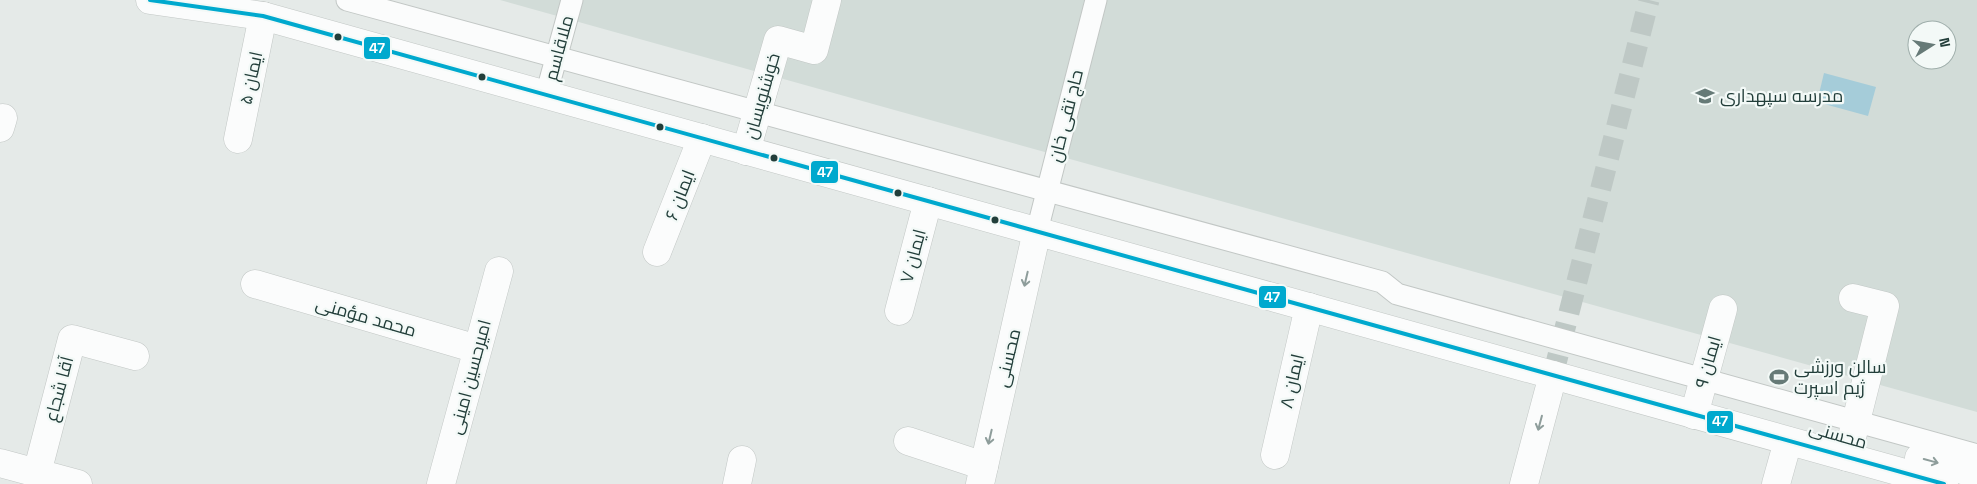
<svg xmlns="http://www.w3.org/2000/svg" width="1977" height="484" viewBox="0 0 1977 484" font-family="'Space Grotesk',Cairo,sans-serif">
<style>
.built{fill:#d2dcd8;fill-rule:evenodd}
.water{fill:#a5ccd9}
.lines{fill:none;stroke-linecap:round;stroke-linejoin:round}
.pedestrian-tunnel{stroke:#bec8c5;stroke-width:21;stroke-dasharray:21 11;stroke-linecap:butt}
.pedestrian-casing{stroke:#c2c7c5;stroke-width:23}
.minor-casing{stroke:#c2c7c5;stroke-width:29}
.tertiary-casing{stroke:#c2c7c5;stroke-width:29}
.pedestrian{stroke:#fbfcfc;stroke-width:21}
.minor{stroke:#fbfcfc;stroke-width:28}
.tertiary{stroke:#fbfcfc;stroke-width:28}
.bus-1-casing{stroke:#f3f9f7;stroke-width:8}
.bus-1{stroke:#00a9ce;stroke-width:4}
.oneway{stroke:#8e9d9b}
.bus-dot{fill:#223e3a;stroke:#f3f9f7;stroke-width:2}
.labels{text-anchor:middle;stroke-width:4.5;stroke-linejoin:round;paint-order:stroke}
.street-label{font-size:18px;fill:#223e3a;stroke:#f3f9f7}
.poi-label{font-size:18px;fill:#223e3a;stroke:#f3f9f7;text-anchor:start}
.line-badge{stroke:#f3f9f7;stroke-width:2}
.badge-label{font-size:14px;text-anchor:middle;font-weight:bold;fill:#fff}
</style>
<rect width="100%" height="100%" fill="#e5eae8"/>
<path class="built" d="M500,0H1977V412ZM1917,30H1947V60H1917Z"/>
<path class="water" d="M1824,73L1876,87L1868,116L1817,102Z"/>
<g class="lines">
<path class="pedestrian-tunnel" d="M1553,375L1649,0"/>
<g class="pedestrian-casing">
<g id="pedestrian">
<path d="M347,0L1382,282L1397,294L1977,455"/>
<path d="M546,95L572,0"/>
<path d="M1037,231L1096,0"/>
</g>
</g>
<g class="minor-casing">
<g id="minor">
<path d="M0,128L3,118"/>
<path d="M238,139L263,16"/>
<path d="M746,151L778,40L814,50L827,0"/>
<path d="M657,252L702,138"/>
<path d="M255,284L477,349"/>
<path d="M899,311L928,201"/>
<path d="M1694,415L1723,309"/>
<path d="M908,441L984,466"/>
<path d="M1275,455L1309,307"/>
<path d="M1847,457L1885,306L1853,298"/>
<path d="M0,463L78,484"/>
<path d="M37,473L72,339L135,356"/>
<path d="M441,484L499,271"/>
<path d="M737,484L742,460"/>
<path d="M980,484L1037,231"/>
<path d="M1776,484L1788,441"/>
</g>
</g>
<g class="tertiary-casing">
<g id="tertiary">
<path d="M150,0L263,16L1944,484"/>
<path d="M1919,458L1977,474"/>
<path d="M1524,484L1553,375"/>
</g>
</g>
<use href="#pedestrian" class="pedestrian"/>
<use href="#minor" class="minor"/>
<use href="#tertiary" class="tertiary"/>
<g class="bus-1-casing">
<path id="bus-1" d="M150,0L263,16L1944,484"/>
</g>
<use href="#bus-1" class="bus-1"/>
</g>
<defs><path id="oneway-shaft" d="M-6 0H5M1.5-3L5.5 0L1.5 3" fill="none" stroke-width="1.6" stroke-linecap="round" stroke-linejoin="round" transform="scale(1.25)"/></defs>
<g class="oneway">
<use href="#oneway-shaft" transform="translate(1026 279) rotate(103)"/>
<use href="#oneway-shaft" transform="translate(1540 423) rotate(105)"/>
<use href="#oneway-shaft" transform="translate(990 437) rotate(103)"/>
<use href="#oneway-shaft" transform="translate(1931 461) rotate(15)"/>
</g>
<defs>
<g id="university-bare" transform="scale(1.5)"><path d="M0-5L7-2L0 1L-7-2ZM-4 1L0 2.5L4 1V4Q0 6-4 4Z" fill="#667a77" stroke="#f3f9f7" stroke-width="2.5" paint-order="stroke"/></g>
<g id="stadium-bare" transform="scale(1.5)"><path d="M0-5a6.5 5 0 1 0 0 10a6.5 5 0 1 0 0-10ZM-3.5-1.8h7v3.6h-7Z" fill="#667a77" stroke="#f3f9f7" stroke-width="2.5" paint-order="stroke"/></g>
</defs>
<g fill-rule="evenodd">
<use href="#university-bare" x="1705" y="96"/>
<use href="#stadium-bare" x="1779" y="377"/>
</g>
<g class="bus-dot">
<circle cx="338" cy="37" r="4.5"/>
<circle cx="482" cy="77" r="4.5"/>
<circle cx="660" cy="127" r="4.5"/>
<circle cx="774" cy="158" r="4.5"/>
<circle cx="898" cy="193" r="4.5"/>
<circle cx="995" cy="220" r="4.5"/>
</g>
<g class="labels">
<g class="street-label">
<text transform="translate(559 48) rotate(-75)" y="6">ملاقاسم</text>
<text transform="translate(251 78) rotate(-78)" y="6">ایمان ۵</text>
<text transform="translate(762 96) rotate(-74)" y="6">خوشنویسان</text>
<text transform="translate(1066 116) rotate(-76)" y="6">حاج تقی خان</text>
<text transform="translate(680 195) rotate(-69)" y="6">ایمان ۶</text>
<text transform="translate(913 256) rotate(-75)" y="6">ایمان ۷</text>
<text transform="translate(366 317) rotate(16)" y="6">محمد مؤمنی</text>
<text transform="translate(1008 358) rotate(-77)" y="6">محسنی</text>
<text transform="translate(1708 362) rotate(-74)" y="6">ایمان ۹</text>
<text transform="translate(470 377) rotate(-75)" y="6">امیرحسین امینی</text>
<text transform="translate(1292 381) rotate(-77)" y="6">ایمان ۸</text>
<text transform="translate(59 389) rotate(-75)" y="6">آقا شجاع</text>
<text transform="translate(1838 435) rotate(16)" y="6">محسنی</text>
</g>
<g class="poi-label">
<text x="1720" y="102">مدرسه سپهداری</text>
<text x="1794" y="373">سالن ورزشی<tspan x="1794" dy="21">ژیم اسپرت</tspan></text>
</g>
</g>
<g class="line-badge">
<rect x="363" y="36" width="28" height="24" rx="5" fill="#00a9ce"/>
<rect x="810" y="160" width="29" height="24" rx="5" fill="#00a9ce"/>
<rect x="1258" y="285" width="29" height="24" rx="5" fill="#00a9ce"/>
<rect x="1706" y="410" width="28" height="24" rx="5" fill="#00a9ce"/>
</g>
<g class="badge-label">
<text x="377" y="53">47</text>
<text x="825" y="177">47</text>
<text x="1272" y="302">47</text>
<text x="1720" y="426">47</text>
</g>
<g transform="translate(1932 45) rotate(79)"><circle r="24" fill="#f3f9f7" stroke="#9faeab"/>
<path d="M0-4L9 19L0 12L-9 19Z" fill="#667a77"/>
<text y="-8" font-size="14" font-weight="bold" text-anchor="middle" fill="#223e3a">N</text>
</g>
</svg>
